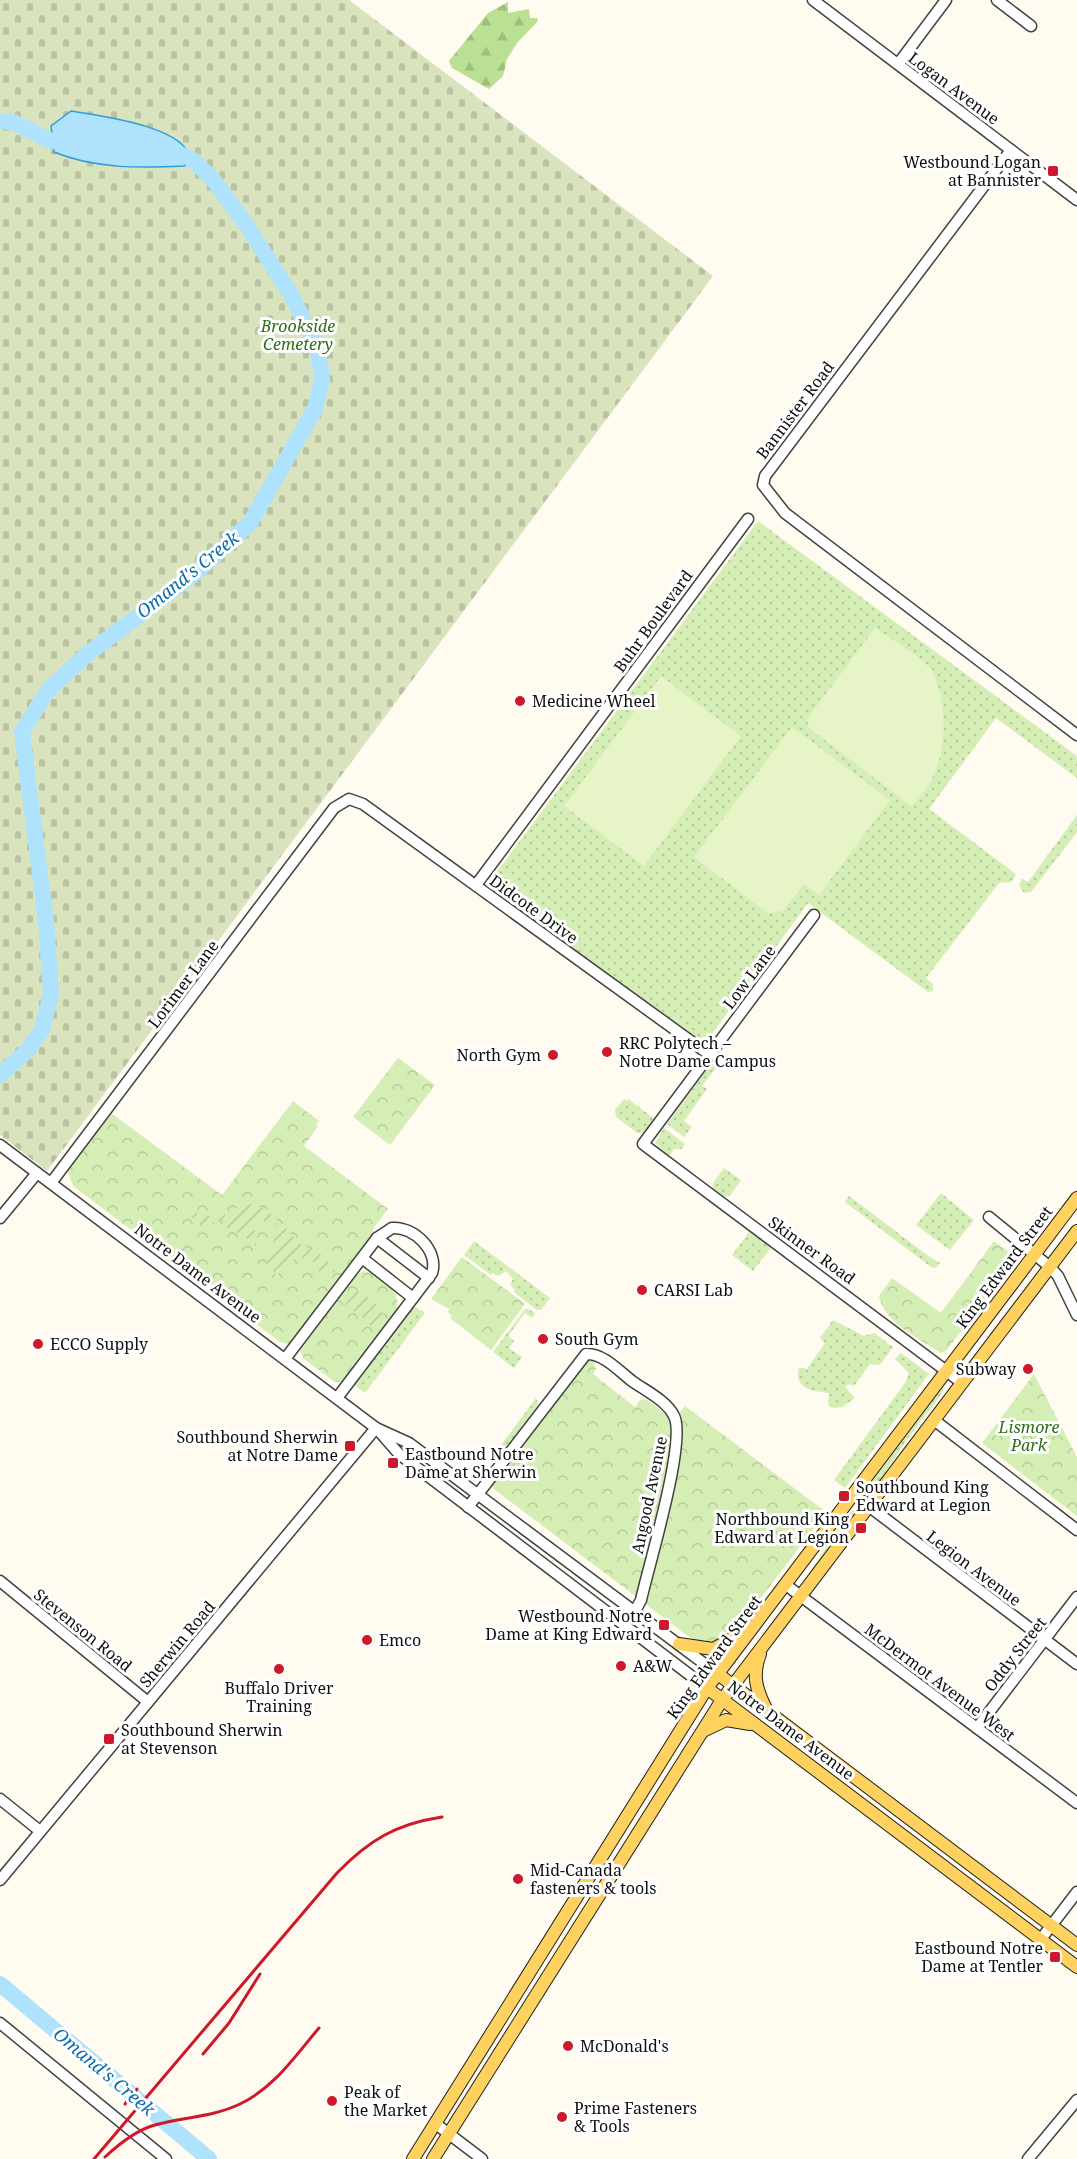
<svg xmlns="http://www.w3.org/2000/svg" width="1077" height="2159" viewBox="0 0 1077 2159" font-family="'Noto Serif',serif">
<style>
.grass{fill:url(#grass-dots)}
.forest{fill:url(#forest-firs)}
.cemetery{fill:url(#cemetery-stones)}
.park{fill:url(#park-crowns)}
.garden{fill:url(#garden-furrows)}
.pitch{fill:#e7f4c8}
.water{fill:#afe2fc;stroke:#2f9dda;stroke-width:1.5}
.lines{fill:none;stroke-linecap:round;stroke-linejoin:round}
.river{stroke:#afe2fc;stroke-width:16}
.minor-casing{stroke:#424242;stroke-width:13}
.major-casing{stroke:#202020;stroke-width:14}
.minor{stroke:#fff;stroke-width:10}
.major{stroke:#ffd260;stroke-width:12}
.rail{stroke:#cd1929;stroke-width:3}
.poi-dot{fill:#cd1929;stroke:#fff;stroke-width:2}
.labels{text-anchor:middle;stroke-width:6;stroke-linejoin:round;paint-order:stroke}
.street-label{font-size:16px;fill:#0f0f0f;stroke:#fff}
.poi-label{font-size:16px;fill:#0f0f0f;stroke:#fff;text-anchor:start}
.park-label{font-size:16px;font-style:italic;fill:#2d6d18;stroke:#fff}
.water-label{font-size:18px;font-style:italic;fill:#0b6dad;stroke:#fff}
</style>
<defs>
<pattern id="grass-dots" width="8" height="8" patternUnits="userSpaceOnUse" patternTransform="scale(1.5)"><rect width="8" height="8" fill="#d5eeb5"/><path d="M2 2h.1M6 6h.1" fill="none" stroke="#b6cb9a" stroke-width="1.8" stroke-linecap="round"/></pattern>
<pattern id="forest-firs" width="22" height="20" patternUnits="userSpaceOnUse" patternTransform="scale(1.5)"><rect width="22" height="20" fill="#b9e093"/><path d="M5 1l3.5 6h-7zM16 11l3.5 6h-7z" fill="#9ebf7e"/></pattern>
<pattern id="cemetery-stones" width="16" height="16" patternUnits="userSpaceOnUse" patternTransform="scale(1.5)"><rect width="16" height="16" fill="#d9e4be"/><path d="M2 7V4a2 2 0 0 1 4 0v3zM10 15v-3a2 2 0 0 1 4 0v3z" fill="#b9c2a2"/></pattern>
<pattern id="park-crowns" width="20" height="18" patternUnits="userSpaceOnUse" patternTransform="scale(1.5)"><rect width="20" height="18" fill="#d5eeb5"/><path d="M2 6a3 3 0 1 1 6 0M12 15a3 3 0 1 1 6 0" fill="none" stroke="#b6cb9a"/></pattern>
<pattern id="garden-furrows" width="10" height="10" patternUnits="userSpaceOnUse" patternTransform="scale(1.5)"><rect width="10" height="10" fill="#d5eeb5"/><path d="M-1 1l2-2M0 10L10 0M9 11l2-2" fill="none" stroke="#b6cb9a"/></pattern>
</defs>
<rect width="100%" height="100%" fill="#fffbf0"/>
<g class="grass">
<path d="M758,521L1077,756V778L996,718L929,809L1016,874L1012,882L999,883L926,978L933,984V991L928,992L808,903L709,1038L702,1041L490,891L488,884Z"/>
<path d="M1077,815V832L1031,892L1024,893L1019,885L1022,879L1028,882Z"/>
<path d="M717,1056L722,1060L702,1086L707,1089L684,1121L692,1127L684,1137L667,1124Z"/>
<path d="M624,1099L627,1101L628,1099L655,1119L645,1132L637,1133L616,1117L615,1110Z"/>
<path d="M664,1128L685,1144L682,1149H674L669,1157L655,1143Z"/>
<path d="M724,1168L741,1180L730,1196L723,1197L713,1190V1183Z"/>
<path d="M941,1193L974,1220L950,1250L916,1225Z"/>
<path d="M849,1196L927,1255L940,1263L936,1268L931,1267L845,1202Z"/>
<path d="M749,1232L771,1248L753,1271L732,1255Z"/>
<path d="M474,1241L550,1298L541,1310H537L514,1292L515,1290L510,1285L513,1279L506,1271L498,1276L493,1273L491,1275L464,1255Z"/>
<path d="M416,1307L425,1313L365,1393L354,1385L412,1308Z"/>
<path d="M526,1308L535,1313L532,1318L525,1313L508,1336L514,1341L509,1348L522,1357L514,1368L493,1352Z"/>
<path d="M833,1320L864,1336L874,1333L893,1347L880,1365L870,1364L854,1386L849,1384L845,1387L855,1398L842,1407L834,1408L828,1405L829,1393C813,1391 793,1389 799,1367L807,1369L825,1343L820,1338Z"/>
<path d="M901,1353L929,1374L845,1488L834,1480L905,1383L909,1373L895,1359Z"/>
<path d="M944,1386L943,1392L906,1441L868,1499L865,1497L869,1485Z"/>
<path d="M536,1398L538,1405L498,1459L490,1460Z"/>
<path d="M856,1509L859,1511L802,1585L846,1515Z"/>
</g>
<path class="forest" d="M508,2V13L529,9L530,18H537L538,21L517,43L507,59L503,76L489,89L452,68L449,61L488,13Z"/>
<path class="cemetery" d="M0,0H349L713,276L47,1171L0,1135Z"/>
<g class="park">
<path d="M398,1058L435,1085L390,1145L353,1117Z"/>
<path d="M293,1101L319,1121L316,1124L318,1126L304,1146L388,1209L372,1230L375,1233L294,1340L288,1344L280,1342L73,1186L68,1172L111,1113L222,1195Z"/>
<path d="M994,1241L1017,1258L946,1351L941,1353C920,1339 884,1323 879,1296L892,1278L941,1313Z"/>
<path d="M462,1257L525,1304L491,1350L450,1318L452,1316L448,1312L449,1309L431,1299Z"/>
<path d="M364,1271C383,1275 403,1294 396,1312L347,1377L341,1382H335L304,1359L300,1351L356,1275Z"/>
<path d="M584,1361H593L596,1369L593,1374L635,1407L640,1400L646,1399L669,1417L671,1423L685,1406L826,1512L721,1651L709,1652L490,1486Z"/>
<path d="M1034,1374L1077,1457V1516L982,1443Z"/>
</g>
<g class="garden">
<path d="M254,1204L266,1209L277,1220L276,1225L263,1221L253,1225L252,1229L257,1234L256,1246L243,1235L225,1227L229,1211L243,1205Z"/>
<path d="M190,1212L211,1216L225,1214L224,1220L213,1222L211,1229L202,1227L189,1214Z"/>
<path d="M280,1222L299,1243L319,1253L336,1271L320,1276L318,1264L298,1256L276,1276L267,1260Z"/>
<path d="M354,1290C369,1296 376,1301 384,1315L373,1330L366,1320L345,1305Z"/>
</g>
<g class="pitch">
<path d="M875,628C891,639 919,655 931,669C935,673 936,681 938,686C950,724 944,779 911,806L809,728L807,719Z"/>
<path d="M661,676L741,736L644,866L564,806Z"/>
<path d="M792,727L890,800L819,895L804,884L783,911L768,913L694,857Z"/>
</g>
<path class="water" d="M71,111C99,116 185,126 190,158L184,166C140,168 95,169 54,152L51,126Z"/>
<g class="lines">
<g class="river">
<path d="M0,121L13,122L51,141L72,143"/>
<path d="M0,1075L28,1050L42,1030L51,993L46,921L22,732L48,690L85,656L199,570L250,523L315,409L322,379L317,348L292,296L245,223L212,178L190,158L170,150"/>
<path d="M0,1984L209,2159"/>
</g>
<g class="minor-casing">
<g id="minor">
<path d="M813,0L1077,200"/>
<path d="M997,0L1031,26"/>
<path d="M898,64L946,0"/>
<path d="M1011,150L765,476L763,485L785,513L1077,735"/>
<path d="M476,885L748,519"/>
<path d="M814,915L643,1144L961,1382"/>
<path d="M0,1145L376,1428L409,1443L718,1674"/>
<path d="M51,1183L334,808L349,799L363,804L710,1055"/>
<path d="M989,1217L1050,1267L1058,1276L1077,1315"/>
<path d="M0,1218L37,1173"/>
<path d="M377,1238L429,1278"/>
<path d="M362,1258L413,1298"/>
<path d="M285,1359L377,1238L392,1228C414,1226 439,1251 432,1273L337,1398"/>
<path d="M934,1420L1077,1530"/>
<path d="M378,1430L399,1454L707,1688"/>
<path d="M854,1495L1077,1664"/>
<path d="M468,1507L586,1354C603,1353 619,1371 632,1381C646,1391 667,1401 674,1416C687,1440 648,1568 641,1600L635,1611L618,1620"/>
<path d="M0,1581L148,1702"/>
<path d="M786,1585L1077,1803"/>
<path d="M977,1728L1077,1597"/>
<path d="M0,1799L40,1831"/>
<path d="M0,1880L376,1428"/>
<path d="M1041,1939L1077,1892"/>
<path d="M0,2023L166,2159"/>
<path d="M436,2124L482,2159"/>
<path d="M1028,2159L1077,2100"/>
</g>
</g>
<g class="major-casing">
<g id="major">
<path d="M679,1644L713,1649L751,1629"/>
<path d="M760,1654C752,1675 756,1689 766,1709"/>
<path d="M718,1674L1077,1945"/>
<path d="M707,1688L1077,1967"/>
<path d="M705,1730L726,1720L750,1724"/>
<path d="M413,2159L707,1688L1077,1198"/>
<path d="M433,2159L722,1700L1077,1231"/>
</g>
</g>
<use href="#minor" class="minor"/>
<use href="#major" class="major"/>
<g class="rail">
<path d="M203,2054L229,2023L260,1974"/>
<path d="M125,2104L137,2089"/>
<path d="M105,2157C119,2144 136,2130 155,2125C183,2117 213,2117 240,2104C274,2088 295,2056 319,2028"/>
<path d="M94,2159L337,1873C369,1840 396,1824 442,1817"/>
</g>
</g>
<g class="poi-dot">
<rect x="1047" y="165" width="12" height="12" rx="3"/>
<circle cx="520" cy="701" r="6"/>
<circle cx="607" cy="1052" r="6"/>
<circle cx="553" cy="1055" r="6"/>
<circle cx="642" cy="1290" r="6"/>
<circle cx="543" cy="1339" r="6"/>
<circle cx="38" cy="1344" r="6"/>
<circle cx="1028" cy="1369" r="6"/>
<rect x="344" y="1440" width="12" height="12" rx="3"/>
<rect x="387" y="1457" width="12" height="12" rx="3"/>
<rect x="838" y="1490" width="12" height="12" rx="3"/>
<rect x="855" y="1522" width="12" height="12" rx="3"/>
<rect x="658" y="1619" width="12" height="12" rx="3"/>
<circle cx="367" cy="1640" r="6"/>
<circle cx="621" cy="1666" r="6"/>
<circle cx="279" cy="1669" r="6"/>
<rect x="103" y="1733" width="12" height="12" rx="3"/>
<circle cx="518" cy="1879" r="6"/>
<rect x="1049" y="1951" width="12" height="12" rx="3"/>
<circle cx="568" cy="2046" r="6"/>
<circle cx="332" cy="2101" r="6"/>
<circle cx="562" cy="2117" r="6"/>
</g>
<g class="labels">
<g class="street-label">
<text transform="translate(954 88) rotate(37)" y="6">Logan Avenue</text>
<text transform="translate(795 410) rotate(-53)" y="6">Bannister Road</text>
<text transform="translate(653 621) rotate(-54)" y="6">Buhr Boulevard</text>
<text transform="translate(534 909) rotate(36)" y="6">Didcote Drive</text>
<text transform="translate(749 977) rotate(-53)" y="6">Low Lane</text>
<text transform="translate(183 984) rotate(-53)" y="6">Lorimer Lane</text>
<text transform="translate(812 1250) rotate(36)" y="6">Skinner Road</text>
<text transform="translate(1004 1267) rotate(-53)" y="6">King Edward Street</text>
<text transform="translate(198 1273) rotate(37)" y="6">Notre Dame Avenue</text>
<text transform="translate(649 1495) rotate(-78)" y="6">Angood Avenue</text>
<text transform="translate(974 1568) rotate(37)" y="6">Legion Avenue</text>
<text transform="translate(83 1630) rotate(39)" y="6">Stevenson Road</text>
<text transform="translate(177 1644) rotate(-50)" y="6">Sherwin Road</text>
<text transform="translate(1015 1654) rotate(-52)" y="6">Oddy Street</text>
<text transform="translate(714 1657) rotate(-54)" y="6">King Edward Street</text>
<text transform="translate(940 1682) rotate(37)" y="6">McDermot Avenue West</text>
<text transform="translate(791 1730) rotate(37)" y="6">Notre Dame Avenue</text>
</g>
<g class="poi-label">
<text x="1041" y="168" text-anchor="end">Westbound Logan<tspan x="1041" dy="18">at Bannister</tspan></text>
<text x="532" y="707">Medicine Wheel</text>
<text x="619" y="1049">RRC Polytech –<tspan x="619" dy="18">Notre Dame Campus</tspan></text>
<text x="541" y="1061" text-anchor="end">North Gym</text>
<text x="654" y="1296">CARSI Lab</text>
<text x="555" y="1345">South Gym</text>
<text x="50" y="1350">ECCO Supply</text>
<text x="1016" y="1375" text-anchor="end">Subway</text>
<text x="338" y="1443" text-anchor="end">Southbound Sherwin<tspan x="338" dy="18">at Notre Dame</tspan></text>
<text x="405" y="1460">Eastbound Notre<tspan x="405" dy="18">Dame at Sherwin</tspan></text>
<text x="856" y="1493">Southbound King<tspan x="856" dy="18">Edward at Legion</tspan></text>
<text x="849" y="1525" text-anchor="end">Northbound King<tspan x="849" dy="18">Edward at Legion</tspan></text>
<text x="652" y="1622" text-anchor="end">Westbound Notre<tspan x="652" dy="18">Dame at King Edward</tspan></text>
<text x="379" y="1646">Emco</text>
<text x="633" y="1672">A&amp;W</text>
<text x="279" y="1694" text-anchor="middle">Buffalo Driver<tspan x="279" dy="18">Training</tspan></text>
<text x="121" y="1736">Southbound Sherwin<tspan x="121" dy="18">at Stevenson</tspan></text>
<text x="530" y="1876">Mid-Canada<tspan x="530" dy="18">fasteners &amp; tools</tspan></text>
<text x="1043" y="1954" text-anchor="end">Eastbound Notre<tspan x="1043" dy="18">Dame at Tentler</tspan></text>
<text x="580" y="2052">McDonald's</text>
<text x="344" y="2098">Peak of<tspan x="344" dy="18">the Market</tspan></text>
<text x="574" y="2114">Prime Fasteners<tspan x="574" dy="18">&amp; Tools</tspan></text>
</g>
<g class="park-label">
<text x="298" y="332">Brookside<tspan x="298" dy="18">Cemetery</tspan></text>
<text x="1029" y="1433">Lismore<tspan x="1029" dy="18">Park</tspan></text>
</g>
<g class="water-label">
<text transform="translate(188 575) rotate(-39)" y="6">Omand's Creek</text>
<text transform="translate(104 2072) rotate(40)" y="6">Omand's Creek</text>
</g>
</g>
</svg>
